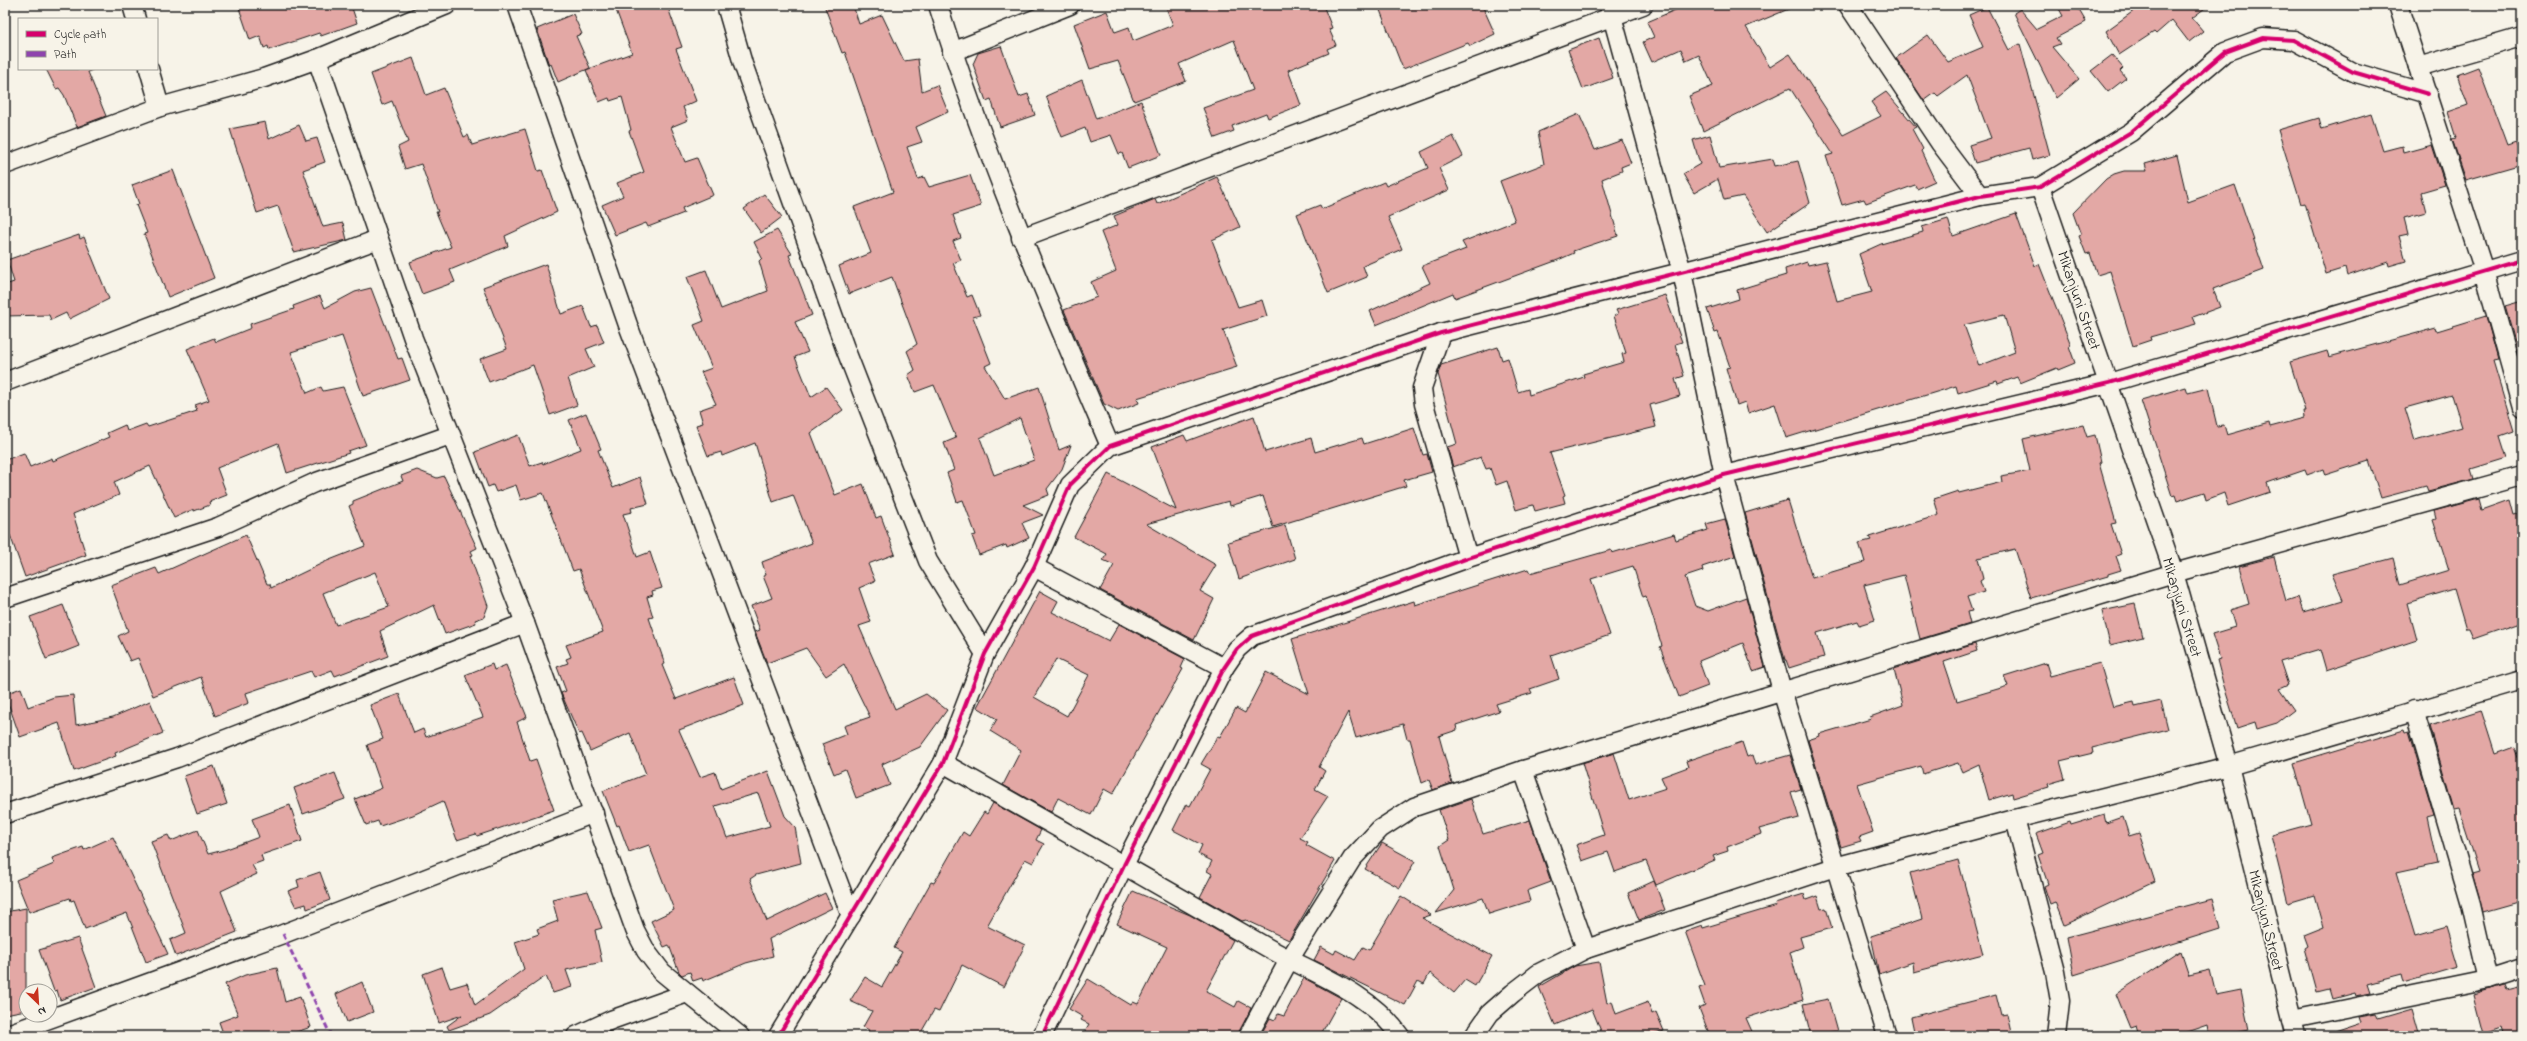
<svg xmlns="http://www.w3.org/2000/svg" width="2527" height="1041" viewBox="0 0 2527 1041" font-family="'Indie Flower',sans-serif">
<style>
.building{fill:#e3a8a5;stroke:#1c1c1c;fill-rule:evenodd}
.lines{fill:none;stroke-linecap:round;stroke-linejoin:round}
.street-casing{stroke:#1c1c1c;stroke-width:21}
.street{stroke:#f7f3e8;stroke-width:18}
.quiet{stroke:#8e44ad;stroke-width:3;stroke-dasharray:6 3;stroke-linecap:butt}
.cycleway-casing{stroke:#f7f3e8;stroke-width:6}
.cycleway{stroke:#d6006c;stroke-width:4}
.labels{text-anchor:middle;stroke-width:3.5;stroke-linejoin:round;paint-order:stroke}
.street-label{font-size:16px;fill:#1c1c1c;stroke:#f7f3e8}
</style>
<rect width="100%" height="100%" fill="#f7f3e8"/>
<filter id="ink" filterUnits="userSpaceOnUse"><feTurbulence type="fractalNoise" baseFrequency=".025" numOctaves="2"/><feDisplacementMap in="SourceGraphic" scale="8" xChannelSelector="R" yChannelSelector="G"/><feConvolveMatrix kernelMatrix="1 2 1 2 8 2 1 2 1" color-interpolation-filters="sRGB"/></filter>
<g filter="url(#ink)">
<g class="building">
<path d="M238,5H351L357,23L321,36L319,33L269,50L268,46L264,48L260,36L250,40Z"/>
<path d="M629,5H667L682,47L676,49L696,101L683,107L688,120L671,127L685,162L697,158L713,195L682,208L684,213L648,227L646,223L615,235L602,205L623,196L617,183L644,172L629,131L631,130L622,97L610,101L609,98L599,102L586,70L632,53L616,10Z"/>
<path d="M824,5H853L859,24L882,15L904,61L918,59L922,91L937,85L948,112L916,127L922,142L907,147L918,179L924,177L929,187L970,175L981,206L953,215L961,238L953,241L961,260L953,263L967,297L972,295L980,315L973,317L991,363L985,366L1005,399L1039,387L1059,450L1071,445L1062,469L1047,489L1049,495L1023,505L1043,515L1022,523L1029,538L1007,548L1006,545L979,555L972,536L976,535L963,500L957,502L947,473L954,470L944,443L956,438L934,385L915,392L908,375L915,370L907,351L917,344L892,277L849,294L839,266L871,253L854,207L893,192L845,52L842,53ZM1020,418L1034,460L994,475L980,438Z"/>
<path d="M1165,5H1323L1332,28L1329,29L1336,45L1327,49L1329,53L1288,70L1301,105L1268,118L1266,113L1232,126L1234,131L1215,138L1203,108L1253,90L1234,40L1179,64L1186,81L1134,101L1118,61L1090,69L1074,24L1107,11L1115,32L1129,27L1133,41L1173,25Z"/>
<path d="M1378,5H1482L1495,34L1470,46L1468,43L1403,69Z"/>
<path d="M1687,5H1798L1746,27L1770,67L1790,54L1843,135L1881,116L1871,102L1886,92L1916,127L1912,129L1923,149L1921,151L1935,181L1917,189L1915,185L1866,203L1864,199L1842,205L1826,156L1833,154L1790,88L1703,131L1689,96L1713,86L1699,55L1686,61L1681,49L1652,62L1643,42L1654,37L1647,22Z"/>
<path d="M2057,5H2076L2086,22L2056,38L2060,44L2052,47L2079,79L2056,98L2014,13L2020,9L2037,29L2063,16Z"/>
<path d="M2142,5H2209L2192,18L2203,31L2189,42L2172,20L2156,34L2154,32L2119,55L2106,31Z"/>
<path d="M1987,7L2009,50L2020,44L2050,155L2032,160L2029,148L1975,163L1969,145L1991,138L1967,75L1938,96L1935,93L1924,101L1896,58L1928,35L1948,62L1983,47L1969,15Z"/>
<path d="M573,14L582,34L576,36L590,68L558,82L551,64L549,65L537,29Z"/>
<path d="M1599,38L1613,78L1583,89L1568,50Z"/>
<path d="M1001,46L1019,97L1028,94L1035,115L1000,127L991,99L986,101L973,64L978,53Z"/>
<path d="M2112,55L2123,68L2120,71L2126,78L2108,92L2091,71Z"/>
<path d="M413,58L426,95L444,88L464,137L468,135L472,145L525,129L538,171L542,170L557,212L505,236L508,246L450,270L455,282L422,294L410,262L451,247L436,212H438L421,164L405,169L398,147L408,142L392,101L382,105L371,74Z"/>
<path d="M2478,67L2507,145L2516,142L2517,146L2522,144V164L2466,180L2452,139L2456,138L2448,112L2468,105L2457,75Z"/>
<path d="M46,69H94L88,72L106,116L77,127L64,95L59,88L56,89Z"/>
<path d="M1082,80L1096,119L1141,101L1161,155L1128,168L1122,153L1119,154L1111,135L1090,142L1085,128L1062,137L1046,96Z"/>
<path d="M1579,114L1595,150L1622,140L1631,163L1621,167L1622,171L1602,179L1618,236L1573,251L1574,253L1558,260L1455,298L1453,293L1376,325L1370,311L1430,283L1422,266L1466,249L1462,242L1515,221L1500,181L1544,164L1538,132Z"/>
<path d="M2371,114L2383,151L2402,146L2403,153L2432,145L2445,185L2421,192L2426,212L2404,218L2408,234L2399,236L2406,261L2389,266L2388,262L2347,276L2345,268L2326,274L2305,203L2301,204L2278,130L2319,118L2322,129Z"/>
<path d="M265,122L269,139L299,125L306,141L317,138L325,162L303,170L323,227L343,223L347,240L294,252L278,206L257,213L230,129Z"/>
<path d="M1710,135L1719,168L1773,159L1775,166L1798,161L1810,203L1767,232L1743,196L1724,200L1718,179L1694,193L1683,174L1700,164L1693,140Z"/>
<path d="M1453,136L1463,156L1439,168L1449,190L1388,217L1402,249L1363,266L1367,277L1328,293L1297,214L1320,205L1322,209L1384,182L1386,186L1428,168L1421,152Z"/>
<path d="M2177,155L2188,202L2235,185L2264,270L2213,289L2220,307L2193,317L2196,324L2150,337L2151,340L2133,346L2110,271L2097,275L2090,253L2086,254L2079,236L2081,235L2073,213L2106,179L2114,174L2124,171H2147L2145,164Z"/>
<path d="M173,170L214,278L168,297L144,234L147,233L136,205L139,204L132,185Z"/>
<path d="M1217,177L1240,227L1212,240L1238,307L1262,300L1267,316L1223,330L1237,367L1137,398L1139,403L1118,411L1104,404L1064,310L1097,297L1091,282L1116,271L1101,232L1118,225L1114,216L1155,199L1157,204Z"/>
<path d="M764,194L782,217L761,233L744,209Z"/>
<path d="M2016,214L2035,266L2039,264L2071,345L2069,346L2075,363L2058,370L2057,368L2020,383L2017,377L1998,384L1997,381L1958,393L1956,386L1786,438L1775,404L1748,413L1745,402L1737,405L1726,368L1730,367L1718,332L1715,333L1707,309L1739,299L1737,290L1786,275L1785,269L1807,262L1808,265L1826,261L1837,301L1872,292L1859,254L1881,244L1923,232L1922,227L1948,219L1953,236ZM2004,315L2015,352L1979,366L1964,325Z"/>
<path d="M777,230L792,254L789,255L812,315L795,322L808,352L795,357L811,397L826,387L843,410L811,433L835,495L863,484L876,518L881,516L895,554L868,564L875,581L859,588L871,622L859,626L895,709L926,694L947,710L920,747L882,764L890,785L856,798L845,769L834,774L822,744L847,734L844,726L870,717L844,664L826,676L806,648L767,663L755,632L760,630L751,606L772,598L763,576L766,575L762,562L812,543L793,495L773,502L755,443L722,456L721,452L708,456L696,425L703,423L699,410L716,404L701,372L712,368L694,325L704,321L687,277L706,270L721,309L768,291L759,261L762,258L754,242Z"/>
<path d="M79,235L80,239L84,237L109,299L69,319L66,313L51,320L49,315L5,316V285L14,282L7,260Z"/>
<path d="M546,264L561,314L583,306L591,327L597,325L604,342L586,349L594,367L568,378L577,405L550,415L533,365L489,382L480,359L507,349L483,287Z"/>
<path d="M371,288L398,359L402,358L410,380L363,396L342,336L291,352L307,393L321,387L323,391L343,387L366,445L348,451L349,453L287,473L278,443L217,468L227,495L209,502L210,505L194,511V509L174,518L150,466L114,482L119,495L73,514L86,555L25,577L10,535L5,537V460L24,453L30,467L52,458L53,461L109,437L107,433L125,425L127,431L146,424L148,427L197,411L195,405L209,400L187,349L214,338L216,342L251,328L250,324L294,309L293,306L320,296L325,308L355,292Z"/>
<path d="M1665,295L1682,342L1675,344L1684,376L1675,379L1680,396L1650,405L1656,427L1550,453L1565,495L1563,496L1565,503L1535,511L1533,505L1516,510L1507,481L1496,485L1490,468L1486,469L1481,457L1453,467L1447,447L1457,444L1438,374L1441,365L1498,347L1502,360L1508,358L1518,392L1528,389L1529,395L1584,377L1583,374L1624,362L1622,354L1626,353L1614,316L1618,314L1616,310Z"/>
<path d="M2522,301V356H2519L2505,306Z"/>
<path d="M2486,316L2498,360L2493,361L2514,431L2500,436L2507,458L2471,469L2474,479L2428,491L2426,486L2381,498L2369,461L2325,475L2323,469L2307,475L2305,470L2267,483L2270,492L2228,506L2224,493L2206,500L2204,492L2177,501L2175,495L2172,496L2141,400L2186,387L2188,393L2208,388L2217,426L2224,425L2227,435L2269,423L2270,427L2304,418L2303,411H2305L2290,362L2327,351L2329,357L2436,328L2437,331ZM2452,395L2462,427L2415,440L2405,408Z"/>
<path d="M586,413L601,449L598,450L613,488L640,477L648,504L631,508L632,512L623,514L637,557L650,552L662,588L652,591L653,595L647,597L653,617L649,618L665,664L662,665L676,699L734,677L744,705L679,730L700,777L715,772L721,789L768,771L785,816L795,827L801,863L756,875L750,879L767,921L825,893L832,908L769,939L773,956L746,963L703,981L702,978L693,981L690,972L682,975L679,972L669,945L664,947L651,921L674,910L649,845L629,852L619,825L617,826L603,791L646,774L630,733L590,751L582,733L579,734L561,693L566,691L557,667L568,663L566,659L571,657L566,645L603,632L579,569L573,571L543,493L521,500L516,485L496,492L493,485L488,487L475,452L518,435L530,466L542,462L543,464L581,449L569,420ZM758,793L770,826L727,838L715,806Z"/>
<path d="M1254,416L1265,452L1311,438L1315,452L1362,438L1364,444L1414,428L1423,455L1427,454L1432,472L1404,480L1406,486L1273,527L1263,496L1230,506L1229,501L1146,524L1216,565L1200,591L1214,599L1194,640L1100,590L1114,565L1103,560L1107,554L1074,537L1108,474L1176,510L1152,447L1184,435L1187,441Z"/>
<path d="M2083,425L2087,437L2095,435L2101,462L2099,463L2116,523L2111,524L2121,554L2116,556L2121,570L2108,574V576L2031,598L2015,549L1978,558L1983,579L1980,581L1984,592L1967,597L1972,611L1967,612L1970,624L1920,639L1904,575L1864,585L1875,620L1859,625L1857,621L1817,633L1824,657L1789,668L1786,660H1785L1745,513L1788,500L1812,578L1865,562L1859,543L1871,540L1869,537L1939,515L1934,499L1958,491L1959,493L2002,482L2001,476L2030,471L2023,439Z"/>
<path d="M417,470L437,478L444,476L477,548L471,551L473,555L470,556L488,606L484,617L475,620L476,623L445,634L434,605L380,631L388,656L335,676L332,670L314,677L311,671L246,693L249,703L215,716L201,677L153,696L138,658L130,661L118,636L128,631L111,585L156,568L159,574L246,535L267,584H270L271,588L327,561L365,546L349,506L353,504V501L403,481L401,476ZM375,572L389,607L336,625L323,593Z"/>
<path d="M2479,499L2482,510L2510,500L2514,515L2522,513V622L2473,639L2469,630H2466L2454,589L2407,603L2417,640L2326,670L2320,649L2280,661L2288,685L2279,689L2294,710L2277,723L2257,729L2255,722L2237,728L2223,683L2217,660L2220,659L2212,634L2235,627L2230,610L2249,604L2239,566L2274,557L2286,601L2298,597L2303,612L2343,600L2332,574L2393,558L2400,585L2449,570L2433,520L2436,519L2434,511Z"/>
<path d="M1725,519L1735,556L1702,567L1703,571L1685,577L1695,606L1708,611L1746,597L1765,667L1753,671L1743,643L1699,661L1708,686L1679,697L1660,647L1662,646L1646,596L1643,597L1633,566L1591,579L1610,635L1551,655L1559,679L1530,689L1532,693L1496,704L1499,711L1456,725L1457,730L1439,736L1452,783L1433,790L1429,780L1422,783L1410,739H1407L1403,724L1356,738L1348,712L1319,767L1325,771L1315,789L1328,796L1300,838L1308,842L1306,845L1335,861L1289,940L1246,920L1242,921L1200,897L1212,874L1207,871L1212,861L1198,854L1202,845L1173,830L1186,804L1190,806L1210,769L1201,764L1218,736L1220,737L1236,708L1245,713L1266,672L1309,694L1292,639L1414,601L1415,605L1528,569L1530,573L1611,550L1612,553L1674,534L1676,540L1708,530L1706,524Z"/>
<path d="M1285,525L1295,559L1239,579L1228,542Z"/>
<path d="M1040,591L1058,601L1052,612L1109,641L1119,624L1185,659L1181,668L1183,669L1113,794L1104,789L1091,815L1058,798L1051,812L1003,785L1021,750L990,731L997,719L977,707ZM1056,659L1089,675L1067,716L1034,697Z"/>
<path d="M2135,604L2143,637L2110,645L2102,611Z"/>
<path d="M63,605L79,646L46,659L30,617Z"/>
<path d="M1975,644L1977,651L1944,662L1957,701L2008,686L2004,676L2046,663L2050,676L2100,663L2113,707L2134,702L2135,707L2161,701L2168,729L2092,748L2093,753L2060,761L2065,779L2048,784L2049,787L2013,798L2012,793L1989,800L1979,764L1962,772L1958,763L1923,774L1921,766L1857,784L1873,832L1859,837L1861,841L1841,847L1808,740L1820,736L1819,734L1871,719L1870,717L1903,705L1894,669Z"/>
<path d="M492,664L494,670L506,665L527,717L517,722L530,761L536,759L554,810L477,836L476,834L457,840L443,801L413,815L380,826L378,821L366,825L355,799L382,788L367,745L383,739L370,705L399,694L414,733L423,729L426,737L483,717L465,675Z"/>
<path d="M21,688L28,707L54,697L73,695L76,725L113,717L150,701L163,733L115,753L116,756L74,771L59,723L20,737L5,694Z"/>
<path d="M2481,710L2495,754L2514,747L2522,768V901L2483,912L2472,873L2479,871L2459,809L2454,810L2430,726Z"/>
<path d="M2404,730L2405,733L2409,732L2434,815L2427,817L2437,864L2396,873L2415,936L2446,927L2458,967L2404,983L2402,975L2368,984L2371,993L2355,996L2354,993L2332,999L2329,989L2317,992L2305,948L2308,946L2304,935L2324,927L2315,895L2288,903L2271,835L2311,824L2294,763Z"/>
<path d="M1742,742L1747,757L1752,755L1755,765L1790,755L1801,789L1791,792L1799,818L1759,829L1761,834L1727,847L1728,851L1713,856L1715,860L1656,885L1646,861L1615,872L1608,852L1582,861L1576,845L1604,835L1582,763L1614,753L1629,800L1666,788L1661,777L1688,767L1686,761Z"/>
<path d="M214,766L227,804L197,814L184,776Z"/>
<path d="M335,773L345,799L303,814L294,788Z"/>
<path d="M1471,799L1483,834L1530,820L1551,882L1527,891L1530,901L1489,914L1483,898L1436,913L1454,890L1440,846L1449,840L1439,810Z"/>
<path d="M993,803L1041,830L1036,840L1044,844L1033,863L1025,859L987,926L1025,945L1004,987L962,965L939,1012L934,1010L919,1036H865L869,1030L863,1027L872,1011L850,1001L865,977L882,987L902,952L894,948L931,882L934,883L963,832L969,836L984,812L987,814Z"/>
<path d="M290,805L302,841L261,855L263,861L252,865L257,874L221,891L237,932L176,956L170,940L186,933L151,841L168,835L171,841L198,830L208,854L224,850L259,837L252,819Z"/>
<path d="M2104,815L2106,823L2123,817L2129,836L2139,833L2155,882L2064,925L2055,902L2050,904L2044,886L2048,884L2038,855L2043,853L2036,834L2070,822L2071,825Z"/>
<path d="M113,837L168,954L146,962L127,913L85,929L74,900L71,901L70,898L29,912L16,880L54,864L52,858L83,847L84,850Z"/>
<path d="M1382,843L1415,861L1400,888L1365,869Z"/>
<path d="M1958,860L1983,954L1914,972L1913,962L1879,974L1871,936L1922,919L1910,873Z"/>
<path d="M320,872L330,900L307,909L306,904L296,907L288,891L299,887L297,880Z"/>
<path d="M1654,881L1665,910L1639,920L1628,893Z"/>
<path d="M588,891L602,928L595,930L602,962L566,970L572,987L553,993L546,976L490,1015L449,1030L447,1026L462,1015L439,1023L423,974L442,967L450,988L467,983L475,1005L524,969L515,942L539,934L537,929L558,921L552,899Z"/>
<path d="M1133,891L1190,915L1233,940L1206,991L1235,1007L1238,1001L1251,1008L1238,1036H1082L1089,1024L1081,1020L1083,1017L1069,1009L1088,979L1131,1005L1133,1002L1138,1004L1167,947L1117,924Z"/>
<path d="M1804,894L1806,900L1817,896L1821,909L1826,908L1832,928L1800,937L1803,947L1790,952L1803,1000L1746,1018L1754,1036H1710L1699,1008L1705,1005L1699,988L1705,986L1685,931L1702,925L1703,928L1776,906L1775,903Z"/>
<path d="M1401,896L1431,915L1422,918L1492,956L1475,986L1465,980L1454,993L1430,973L1424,984L1418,981L1405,1005L1314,960L1321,947L1334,954L1336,950L1355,960L1363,947L1369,950Z"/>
<path d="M2212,899L2220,929L2074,975L2067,937Z"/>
<path d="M26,908V1010L5,1014V912Z"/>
<path d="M78,938L96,987L60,1000L57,990L54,991L39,950Z"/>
<path d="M2181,951L2189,975L2210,970L2216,995L2241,990L2249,1030L2222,1036H2210L2208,1025L2176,1036H2139L2136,1026L2130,1028L2116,994Z"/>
<path d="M1599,962L1607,1003L1612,1001L1616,1014L1648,1002L1652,1014L1656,1012L1664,1031L1650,1036H1603L1592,1009L1555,1025L1539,987L1575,966Z"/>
<path d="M277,968L285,1002L300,997L311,1027L285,1036H224L219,1022L238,1015L225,984L245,975Z"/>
<path d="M1304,978L1341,998L1320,1036H1260L1270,1018L1275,1020L1278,1014L1284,1016Z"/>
<path d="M362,982L373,1012L347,1022L336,994Z"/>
<path d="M2503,986L2505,991L2517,988L2522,1007V1036H2504L2501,1027L2483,1033L2473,995Z"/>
<path d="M1996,995L2001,1015L2007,1014L2012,1036H1915L1911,1017Z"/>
<path d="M1828,999L1837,1031L1811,1036L1803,1004Z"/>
<path d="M2412,1008L2420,1036H2335L2334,1032L2361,1023L2359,1017L2376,1014L2378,1018Z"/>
</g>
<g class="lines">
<g class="street-casing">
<g id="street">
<path d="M132,5L136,19"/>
<path d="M517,5L628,325L851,916"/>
<path d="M726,5L743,64L845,348L928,561L985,654"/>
<path d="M938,5C985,156 1048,301 1110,446"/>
<path d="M1609,5L1682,272L1724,475L1782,691L1887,1036"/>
<path d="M1848,5L1940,143L1980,196"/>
<path d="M2398,5L2484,271L2522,407"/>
<path d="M952,52L1070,5"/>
<path d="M317,59L447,5"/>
<path d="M2418,67L2522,37"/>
<path d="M149,69L160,107"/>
<path d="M5,165L160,107L264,78L317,59L413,338L525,623L635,930L646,951L662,972L740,1036"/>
<path d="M2040,187L2174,573L2229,766L2296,1036"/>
<path d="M1021,238L1643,5"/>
<path d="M1441,333L1422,388L1424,404L1468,558"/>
<path d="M5,382L378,239"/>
<path d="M1034,567L1224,668"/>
<path d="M5,598L218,527L314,483L450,435"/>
<path d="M2414,710L2471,905L2488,980"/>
<path d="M943,763C1050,823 1157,884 1263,945C1310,973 1367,989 1400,1036"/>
<path d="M1523,770L1586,949"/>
<path d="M5,814L177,758L525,623"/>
<path d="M2015,819L2055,972L2060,1001L2056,1036"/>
<path d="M2292,1020L2488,980L2522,969"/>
<path d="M5,1035L283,934L594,813"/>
<path d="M576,1036L611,1020L687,993"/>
<path d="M778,1036L943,763L985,654L1034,567L1070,485L1110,446L1441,333L1980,196L2040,187L2131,132L2225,52L2263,38L2294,40L2353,72L2428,94"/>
<path d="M1042,1036L1124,865L1224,668L1237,649L1252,636L1468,558L1724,475L2109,383L2522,260"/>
<path d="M1248,1036L1289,960L1352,859L1380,829L1414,807L1523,770L2174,573L2522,476"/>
<path d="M1474,1036L1490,1013L1513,993L1539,973L1586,949L1835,867L2015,819L2229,766L2522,680"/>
</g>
</g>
<use href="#street" class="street"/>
<path class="quiet" d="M283,934L331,1036"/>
<g class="cycleway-casing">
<g id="cycleway">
<path d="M778,1036L943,763L985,654L1034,567L1070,485L1110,446L1441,333L1980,196L2040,187L2131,132L2225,52L2263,38L2294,40L2353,72L2428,94"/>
<path d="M1042,1036L1124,865L1224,668L1237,649L1252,636L1468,558L1724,475L2109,383L2522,260"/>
</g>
</g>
<use href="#cycleway" class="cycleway"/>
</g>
</g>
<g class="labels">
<g class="street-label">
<text transform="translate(2080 300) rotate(71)" y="6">Mikanjuni Street</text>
<text transform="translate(2183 607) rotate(73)" y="6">Mikanjuni Street</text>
<text transform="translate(2267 920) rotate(76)" y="6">Mikanjuni Street</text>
</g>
</g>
<rect width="2527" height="1041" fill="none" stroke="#f7f3e8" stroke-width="20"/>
<rect x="10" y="10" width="2507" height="1021" fill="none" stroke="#1c1c1c" stroke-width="1.5" filter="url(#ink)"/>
<rect x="18" y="18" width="140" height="52" fill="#f7f3e8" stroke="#9f9d96"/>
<rect x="26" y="31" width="20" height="6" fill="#d6006c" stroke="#9f9d96"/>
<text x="54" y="38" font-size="12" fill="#1c1c1c">Cycle path</text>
<rect x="26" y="51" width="20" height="6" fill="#8e44ad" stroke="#9f9d96"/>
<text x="54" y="58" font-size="12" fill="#1c1c1c">Path</text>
<g transform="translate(38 1003) rotate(155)"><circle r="19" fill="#f7f3e8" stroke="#9f9d96"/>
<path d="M0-3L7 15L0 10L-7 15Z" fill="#c8321e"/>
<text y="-6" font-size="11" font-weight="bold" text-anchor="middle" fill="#1c1c1c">N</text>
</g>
</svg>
